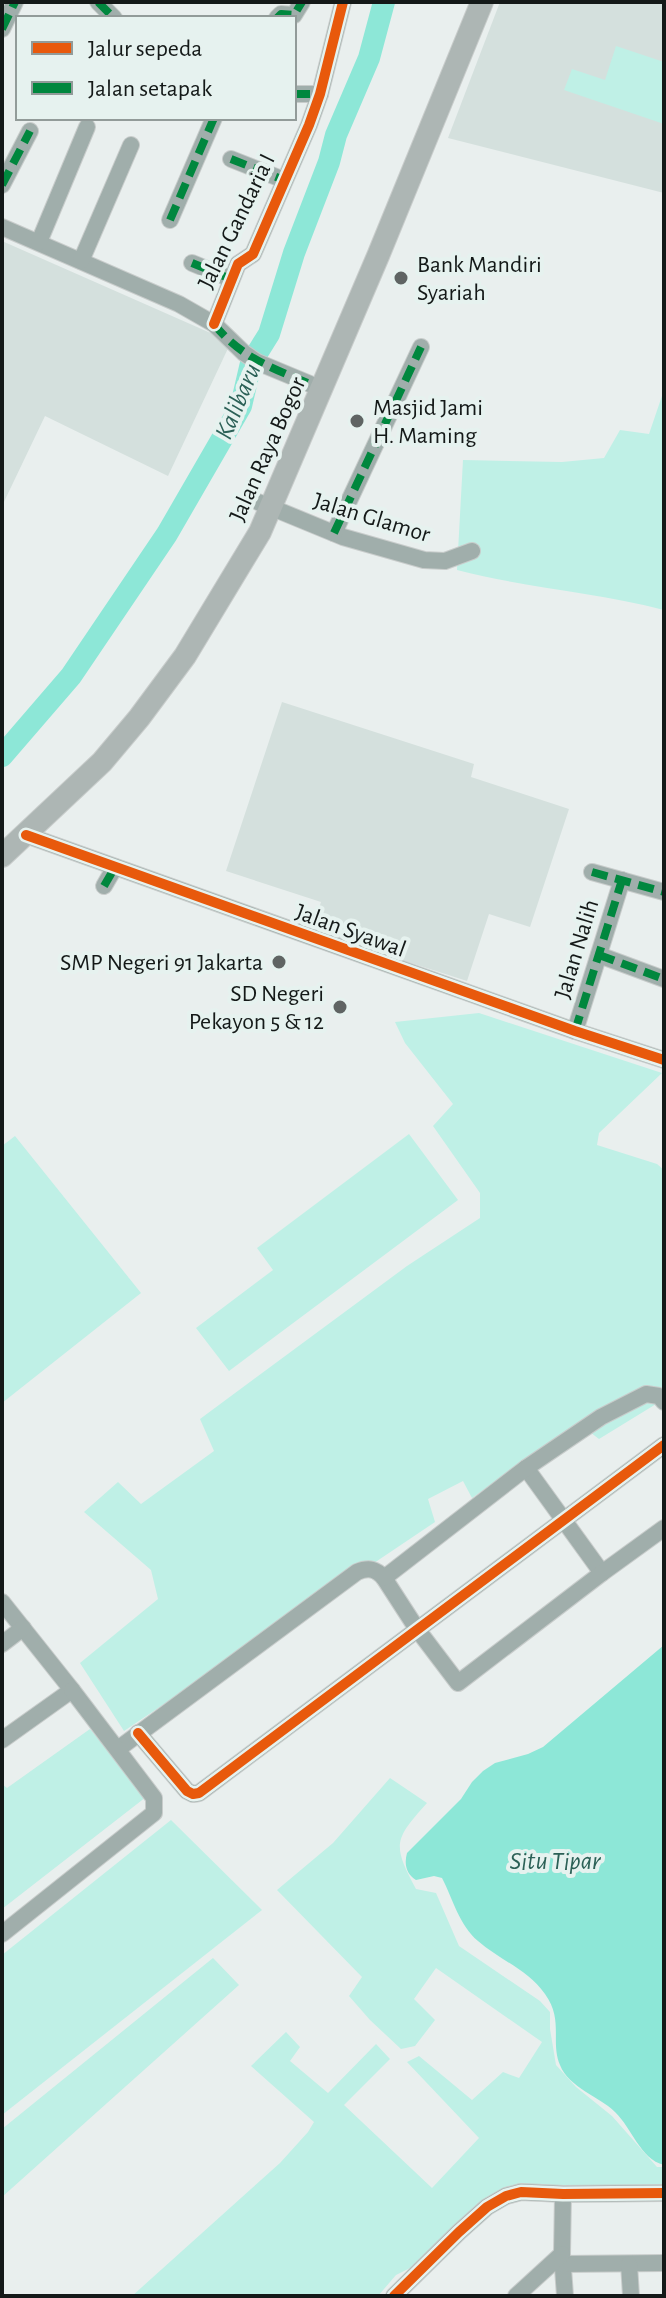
<svg xmlns="http://www.w3.org/2000/svg" width="666" height="2298" viewBox="0 0 666 2298" font-family="'Alegreya Sans',sans-serif">
<style>
.built{fill:#d4e0dd}
.green{fill:#bff0e6}
.water{fill:#8de7d7}
.lines{fill:none;stroke-linecap:round;stroke-linejoin:round}
.river{stroke:#8de7d7;stroke-width:22}
.minor-casing{stroke:#c8cccb;stroke-width:18}
.highway-casing{stroke:#c8cccb;stroke-width:24}
.minor{stroke:#a0aeab;stroke-width:16}
.highway{stroke:#adb6b4;stroke-width:22}
.quiet{stroke:#00873e;stroke-width:8;stroke-dasharray:16 8;stroke-linecap:butt}
.cycleway-casing{stroke:#e6f2ef;stroke-width:15}
.cycleway{stroke:#e8590c;stroke-width:10}
.poi-dot{fill:#5f6463;stroke:#e6f2ef;stroke-width:3}
.labels{text-anchor:middle;stroke-width:8;stroke-linejoin:round;paint-order:stroke}
.street-label{font-size:24px;fill:#141918;stroke:#e6f2ef}
.poi-label{font-size:24px;fill:#141918;stroke:#e6f2ef;text-anchor:start}
.water-label{font-size:26px;font-style:italic;fill:#2c6157;stroke:#e6f2ef}
</style>
<rect width="100%" height="100%" fill="#e9efee"/>
<g class="built">
<path d="M500,2H664V193L448,138Z"/>
<path d="M2,241L231,342L168,476L45,416L2,506Z"/>
<path d="M282,702L474,764L471,777L569,809L530,927L489,914L467,981L312,931L321,902L226,871Z"/>
</g>
<g class="green">
<path d="M616,46L664,62V124L564,90L572,69L605,80Z"/>
<path d="M664,390V610C596,592 525,588 457,570L463,460L562,462L604,458L620,430L649,434Z"/>
<path d="M479,1013L662,1073L599,1133L597,1145L657,1164L664,1170V1405L661,1401L599,1439L578,1423L472,1498L463,1481L428,1499L435,1522L124,1731L80,1663L158,1599L151,1570L84,1512L118,1482L141,1504L214,1451L200,1419L407,1266L480,1218V1193L433,1126L453,1104L405,1043L395,1022Z"/>
<path d="M409,1134L458,1200L229,1371L196,1328L273,1270L257,1248Z"/>
<path d="M15,1136L141,1293L2,1403V1146Z"/>
<path d="M90,1729L146,1797L2,1909V1784L7,1788Z"/>
<path d="M390,1778L427,1803C394,1840 392,1844 416,1889L436,1893L459,1946L540,2001L550,2012V2029L556,2065L576,2087L612,2116L657,2167H664V2189L523,2188L420,2263L396,2275L378,2296H132L280,2163L308,2132L314,2122L251,2066L286,2032L300,2047L290,2061L328,2093L376,2044L390,2059L344,2105L432,2188L479,2138L407,2062L419,2056L472,2100L503,2072L519,2078L542,2042L436,1968L414,1999L435,2020L415,2046L401,2049L370,2020L349,1996L362,1977L277,1890L333,1843Z"/>
<path d="M171,1820L262,1910L2,2115V1955Z"/>
<path d="M213,1958L239,1985L2,2197V2129Z"/>
</g>
<path class="water" d="M664,1645V2165C640,2159 632,2128 615,2112C599,2096 569,2088 560,2065C550,2041 564,2020 545,1994C528,1970 500,1960 478,1941C459,1925 453,1899 442,1878L434,1876L416,1880C406,1874 404,1864 407,1853L461,1799L472,1782L483,1771L495,1763L528,1754L543,1747Z"/>
<g class="lines">
<path class="river" d="M2,756L71,676L167,534L241,406L251,363L269,334L294,253L329,162L336,135L369,58L384,2"/>
<g class="minor-casing">
<g id="minor">
<path d="M98,2L114,18"/>
<path d="M277,18L281,14L294,15L302,2"/>
<path d="M2,29L15,2"/>
<path d="M294,94H320"/>
<path d="M231,159L284,180"/>
<path d="M2,185L30,131"/>
<path d="M170,220L214,118"/>
<path d="M2,227L179,304L214,324L244,353L257,362L310,384"/>
<path d="M39,242L87,127"/>
<path d="M81,261L131,145"/>
<path d="M192,263L231,279"/>
<path d="M214,324L238,264L253,254L309,125L320,94L343,2"/>
<path d="M258,502L343,537L424,560L445,561L472,551"/>
<path d="M334,533L421,347"/>
<path d="M26,835L575,1031L664,1060"/>
<path d="M592,872L664,892"/>
<path d="M104,886L115,867"/>
<path d="M599,955L664,979"/>
<path d="M575,1031L622,880"/>
<path d="M526,1468L602,1573"/>
<path d="M384,1578L417,1629L458,1683L602,1573L664,1528"/>
<path d="M2,1602L72,1690L2,1740"/>
<path d="M2,1644L23,1628"/>
<path d="M138,1733L187,1791L193,1794L199,1793L664,1445"/>
<path d="M118,1749L357,1572C369,1567 376,1569 384,1578L526,1468L601,1417L646,1394L659,1396L664,1402"/>
<path d="M2,1934L154,1813V1798L72,1690"/>
<path d="M563,2194L562,2254L565,2296"/>
<path d="M562,2264L664,2263"/>
<path d="M629,2264L631,2296"/>
<path d="M394,2296L459,2232L487,2207L506,2196L521,2192L563,2194L664,2193"/>
<path d="M516,2296L562,2254"/>
</g>
</g>
<g class="highway-casing">
<path id="highway" d="M2,856L102,762L139,718L185,656L260,532L378,256L482,2"/>
</g>
<use href="#minor" class="minor"/>
<use href="#highway" class="highway"/>
<g class="quiet">
<path d="M98,2L114,18"/>
<path d="M277,18L281,14L294,15L302,2"/>
<path d="M2,29L15,2"/>
<path d="M294,94H320"/>
<path d="M231,159L284,180"/>
<path d="M2,185L30,131"/>
<path d="M170,220L214,118"/>
<path d="M192,263L231,279"/>
<path d="M214,324C240,357 272,368 310,384"/>
<path d="M334,533L421,347"/>
<path d="M592,872L664,892"/>
<path d="M104,886L115,867"/>
<path d="M599,955L664,979"/>
<path d="M575,1031L622,880"/>
</g>
<g class="cycleway-casing">
<g id="cycleway">
<path d="M214,324L238,264L253,254L309,125L320,94L343,2"/>
<path d="M26,835L575,1031L664,1060"/>
<path d="M138,1733L187,1791L193,1794L199,1793L664,1445"/>
<path d="M394,2296L459,2232L487,2207L506,2196L521,2192L563,2194L664,2193"/>
</g>
</g>
<use href="#cycleway" class="cycleway"/>
</g>
<g class="poi-dot">
<circle cx="401" cy="278" r="8"/>
<circle cx="357" cy="421" r="8"/>
<circle cx="279" cy="962" r="8"/>
<circle cx="340" cy="1007" r="8"/>
</g>
<g class="labels">
<g class="street-label">
<text transform="translate(236 221) rotate(-64)" y="8">Jalan Gandaria I</text>
<text transform="translate(267 449) rotate(-66)" y="8">Jalan Raya Bogor</text>
<text transform="translate(372 517) rotate(17)" y="8">Jalan Glamor</text>
<text transform="translate(351 930) rotate(20)" y="8">Jalan Syawal</text>
<text transform="translate(576 949) rotate(-73)" y="8">Jalan Nalih</text>
</g>
<g class="poi-label">
<text x="417" y="272">Bank Mandiri<tspan x="417" dy="28">Syariah</tspan></text>
<text x="373" y="415">Masjid Jami<tspan x="373" dy="28">H. Maming</tspan></text>
<text x="263" y="970" text-anchor="end">SMP Negeri 91 Jakarta</text>
<text x="324" y="1001" text-anchor="end">SD Negeri<tspan x="324" dy="28">Pekayon 5 &amp; 12</tspan></text>
</g>
<g class="water-label">
<text transform="translate(237 401) rotate(-67)" y="9">Kalibaru</text>
<text x="555" y="1869">Situ Tipar</text>
</g>
</g>
<rect width="666" height="2298" fill="none" stroke="#141918" stroke-width="8"/>
<rect x="16" y="16" width="280" height="104" fill="#e6f2ef" stroke="#929b99" stroke-width="2"/>
<rect x="32" y="42" width="40" height="12" fill="#e8590c" stroke="#929b99" stroke-width="2"/>
<text x="88" y="56" font-size="24" fill="#141918">Jalur sepeda</text>
<rect x="32" y="82" width="40" height="12" fill="#00873e" stroke="#929b99" stroke-width="2"/>
<text x="88" y="96" font-size="24" fill="#141918">Jalan setapak</text>
</svg>
